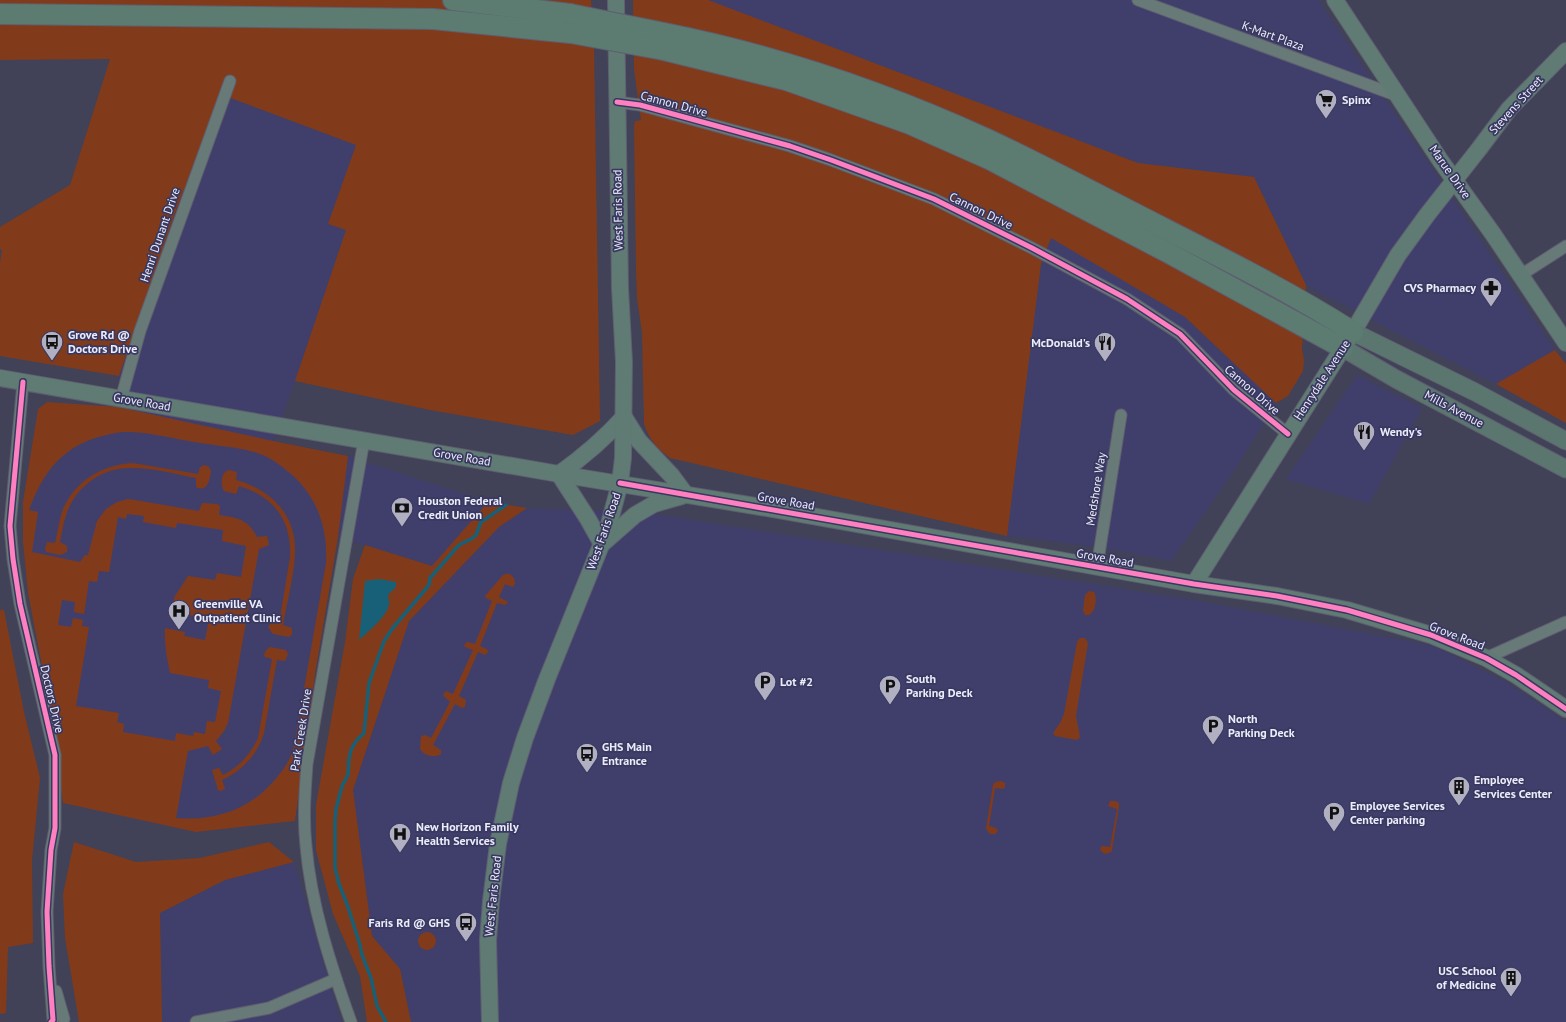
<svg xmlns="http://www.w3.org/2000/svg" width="1566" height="1022" viewBox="0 0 1566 1022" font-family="'PT Sans',sans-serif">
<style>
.built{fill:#403f6b}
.green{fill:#823b1a;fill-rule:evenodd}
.water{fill:#186077}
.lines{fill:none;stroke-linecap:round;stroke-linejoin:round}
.stream{stroke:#186077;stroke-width:3.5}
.street-casing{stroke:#5e5e70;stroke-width:13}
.secondary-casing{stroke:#5e5e70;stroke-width:18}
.primary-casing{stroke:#5e5e70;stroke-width:19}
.highway-casing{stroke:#5e5e70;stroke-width:22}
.street{stroke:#687a77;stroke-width:11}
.secondary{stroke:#607a74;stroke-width:16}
.primary{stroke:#5b766e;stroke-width:17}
.highway{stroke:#5c7b71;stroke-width:20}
.highway-bridge-casing{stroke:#5e5e70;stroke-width:22;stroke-linecap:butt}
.highway-bridge{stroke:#5c7b71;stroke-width:20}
.cycleway-casing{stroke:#393860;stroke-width:8}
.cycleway{stroke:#ff80c0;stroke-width:5}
.labels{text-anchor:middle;stroke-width:3.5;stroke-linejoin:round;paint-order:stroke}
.street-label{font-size:12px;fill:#ebecfb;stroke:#393860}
.poi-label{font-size:12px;font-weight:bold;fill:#ebecfb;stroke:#393860;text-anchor:start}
</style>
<rect width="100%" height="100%" fill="#414157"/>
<g class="built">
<path d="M708,0H1318L1555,350L1496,384L1383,326L1306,285L1254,177L1138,163Z"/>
<path d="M219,94L356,145L328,224L346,230L295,381L273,441L348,456L488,502L433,566L338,537L316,668L295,821L196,832L63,803L53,723L28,593L23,542V502L38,409L47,402L118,407L119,376L175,213Z"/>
<path d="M1051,237L1185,317L1276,403L1236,468L1171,561L1105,548L1007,536L1041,264Z"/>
<path d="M1357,375L1422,408L1369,504L1286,479Z"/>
<path d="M527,508L649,513L1199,601L1434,646L1509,684L1566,722V1022H411L400,969L372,936L353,790L409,621L499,527Z"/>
<path d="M294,862L341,1022H162L160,913L225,880Z"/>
</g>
<g class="green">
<path d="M0,0H591L594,47L600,421L573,435L430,410L295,381L346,230L328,224L356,145L220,94L175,213L119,376L0,356V263L2,250L0,249V227L70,185L110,59L0,60Z"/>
<path d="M633,0H708L1138,163L1254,177L1306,285L1302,349L1304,361L1303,371L1288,396L1276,403L1185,317L1051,238L1041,264L1007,536L670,458C656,448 650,440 644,424L642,333L637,298L636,270L634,126L635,121L641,120L634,69Z"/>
<path d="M1555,350L1566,364V423L1496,384Z"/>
<path d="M47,402L118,407L273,441L348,456L338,537L316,668L295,821L196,832L63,803L53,723L28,593L23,542V502L38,409ZM122,432C146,431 171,438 194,442C217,446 242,447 263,455C272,459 279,464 286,470C316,493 328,526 326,563L294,746C292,752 290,760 286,765C260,805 222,822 176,818L188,751L208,746L213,755L222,749L216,741L224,731L228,723L259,549L269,545L267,536L257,537C248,519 238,518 219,515L220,506L217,504L202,503L199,511L135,500L128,499L117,502L106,509L97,521L88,555H85L80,562L32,552L38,512L29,510C46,463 71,439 122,432ZM127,514L144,516L143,522L176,528L177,523L223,530L222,541L246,546L241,577L217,573L215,580L188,576L175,596L168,617L187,620L188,615L209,619L205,640L184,636L185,632L165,628C164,644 167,658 170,673L209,680L208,688L221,691L215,722L207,721L205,734L194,732L193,736L176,733L175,741L123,732L124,724L117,722L119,713L76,706L89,627L82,626L83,620L73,618L71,627L58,625L62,600L75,602L74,612L84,614L89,581L97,582L99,571L109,572L118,517L126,519Z"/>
<path d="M133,463L198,474L200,467L205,465L209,467L211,471C210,480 207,493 196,487V478C175,474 153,468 132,468C102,467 75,487 66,515C63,524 62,533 60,542L67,546V552L60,555L46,552L45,549L47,542L55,543C58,532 59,520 63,509C76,480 102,465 133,463Z"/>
<path d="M229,470L237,472L236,480C269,489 295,513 295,549C295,573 287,601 283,625L292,628V634L289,637L273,634L268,627L271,623L279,624L290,557C292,521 274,496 239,486L236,494L224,491C220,484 221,472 229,470Z"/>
<path d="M488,502L527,508L499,527L409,621L353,790L372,936L400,969L411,1022H367L360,976L333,914L316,850V805L345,642L353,579L365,545L432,566Z"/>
<path d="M506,574H510L514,578L515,584L513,587L505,584L499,597L508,602L505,605L497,603L480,646L487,649L488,652L485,655L478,652L459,696L466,700L465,707L462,708L455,704L433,745L441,750V754C434,758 424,756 420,749L421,736L425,735L431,738L450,702L443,695L446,691L453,694L473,650L465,647L464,645L467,642L475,644L492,601L486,598L485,596L503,575Z"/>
<path d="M1089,591L1094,592C1098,599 1095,617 1085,615L1083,611L1085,595Z"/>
<path d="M0,610H4L24,712L40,778L32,860L33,943L8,947L6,1013L0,1014Z"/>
<path d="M1080,638H1085L1088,643L1076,716L1080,737L1077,740L1055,736L1053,733L1060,723L1064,714L1077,642Z"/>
<path d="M270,647L286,650L288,654L285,661L277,660L264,733C257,755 243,770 222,780L225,788L223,790L220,791L218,790L212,770L219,768L223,775C239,767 250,755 258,738L272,659L265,657L264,655L266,650Z"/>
<path d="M1001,781L1005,783V787L1003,789L995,788L989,826L996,828L998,831L995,834H990L986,829L993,785L995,782Z"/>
<path d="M1110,801H1115L1119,803V806L1112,850L1111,852L1105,854L1101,851L1100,848L1102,846L1110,847L1117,809L1108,806Z"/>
<path d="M74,842L136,862L200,858L269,842L294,862L225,880L160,913L162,1022H79L65,938L63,894Z"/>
<circle cx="427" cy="941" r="9"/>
</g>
<path class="water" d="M379,579L396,582V587L388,595C389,598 389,602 389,605C387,616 368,632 359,640L365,581Z"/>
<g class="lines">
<path class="stream" d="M386,1022L377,1006L371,978L362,955L360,945L347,904L339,884L335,868V821L336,809L342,786L348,775L349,758L351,750L356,741L364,733L369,683L384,641L392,629L429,585L430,578L459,545L471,539L476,535L481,522L506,505"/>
<g class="street-casing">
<g id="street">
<path d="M1138,0L1398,96"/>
<path d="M617,102L640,105L790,146L831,160L934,199L1032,248L1127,299L1180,334L1234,390L1288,434"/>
<path d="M1521,275L1566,246"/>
<path d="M23,382L10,526L13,559L20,604L55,755V828L51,850L47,912L49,966L53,1020"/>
<path d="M121,399L140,331L230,81"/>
<path d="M1097,567L1121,415"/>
<path d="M1486,658L1566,622"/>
<path d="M56,991L64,1019"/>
<path d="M196,1022L269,1008L336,979"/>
<path d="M351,1022C331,966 311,905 306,846C303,819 305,791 307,764L364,440"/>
</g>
</g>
<g class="secondary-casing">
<g id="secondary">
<path d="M1335,0L1440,160L1493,234L1566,343"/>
<path d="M0,378L559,474L761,507L1194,584L1277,596L1347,610L1431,635L1486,658L1516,675L1566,709"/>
<path d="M624,417L639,441L672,476L686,495"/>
<path d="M559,474L588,519L602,544L635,515L654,504L682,496"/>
<path d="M559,474C583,457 604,439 624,417"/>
<path d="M1194,584L1353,332L1398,255L1427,215L1479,149L1509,109L1566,51"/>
<path d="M490,1022L488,940L491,901L498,844L511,783L525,738L547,679L608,528L620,483L623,458L624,362L620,288L616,0"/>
</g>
</g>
<g class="primary-casing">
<g id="primary">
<path d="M1353,332L1475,392L1566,441"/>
<path d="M1343,348L1396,379L1566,469"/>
</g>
</g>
<g class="highway-casing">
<g id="highway">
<path d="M453,0L570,14"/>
<path d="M0,14L433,19L571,33"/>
<path d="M664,33C775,55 884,92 987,139C1038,163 1087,189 1136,214C1210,252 1284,288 1353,332"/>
<path d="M664,50L786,80L910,124L989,159L1167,252L1343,348"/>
</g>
</g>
<use href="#street" class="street"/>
<use href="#secondary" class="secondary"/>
<use href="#primary" class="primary"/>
<use href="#highway" class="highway"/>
<g class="highway-bridge-casing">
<g id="highway-bridge">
<path d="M570,14L664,33"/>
<path d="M571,33L664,50"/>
</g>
</g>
<use href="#highway-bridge" class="highway-bridge"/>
<g class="cycleway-casing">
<g id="cycleway">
<path d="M617,102L640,105L790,146L831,160L934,199L1032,248L1127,299L1180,334L1234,390L1288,434"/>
<path d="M23,382L10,526L13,559L20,604L55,755V828L51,850L47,912L49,966L53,1020L51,1022"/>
<path d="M620,483L1194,584L1277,596L1347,610L1431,635L1486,658L1516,675L1566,709"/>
</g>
</g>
<use href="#cycleway" class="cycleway"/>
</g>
<defs>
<g id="supermarket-pin" transform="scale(1.15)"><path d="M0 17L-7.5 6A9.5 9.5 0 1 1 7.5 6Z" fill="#b0b0c2" stroke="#393860"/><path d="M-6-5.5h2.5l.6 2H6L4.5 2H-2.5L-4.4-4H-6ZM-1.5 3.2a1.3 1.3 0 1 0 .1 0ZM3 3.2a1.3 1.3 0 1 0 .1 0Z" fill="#111"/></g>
<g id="pharmacy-pin" transform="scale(1.15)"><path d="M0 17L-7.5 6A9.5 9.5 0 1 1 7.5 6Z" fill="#b0b0c2" stroke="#393860"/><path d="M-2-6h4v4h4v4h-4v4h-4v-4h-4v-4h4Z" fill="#111"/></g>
<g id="bus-pin" transform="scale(1.15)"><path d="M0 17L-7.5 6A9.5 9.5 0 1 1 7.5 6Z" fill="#b0b0c2" stroke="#393860"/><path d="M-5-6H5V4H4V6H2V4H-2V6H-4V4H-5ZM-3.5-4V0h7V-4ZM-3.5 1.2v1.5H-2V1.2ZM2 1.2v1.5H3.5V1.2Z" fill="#111"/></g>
<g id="restaurant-pin" transform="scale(1.15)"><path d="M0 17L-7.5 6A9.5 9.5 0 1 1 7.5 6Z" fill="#b0b0c2" stroke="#393860"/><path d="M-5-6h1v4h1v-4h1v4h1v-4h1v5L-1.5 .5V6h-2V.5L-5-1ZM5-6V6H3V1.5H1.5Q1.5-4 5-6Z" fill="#111"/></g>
<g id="bank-pin" transform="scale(1.15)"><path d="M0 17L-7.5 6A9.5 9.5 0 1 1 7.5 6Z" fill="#b0b0c2" stroke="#393860"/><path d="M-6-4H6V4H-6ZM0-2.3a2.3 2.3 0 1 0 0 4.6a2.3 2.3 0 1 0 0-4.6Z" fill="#111"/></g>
<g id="hospital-pin" transform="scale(1.15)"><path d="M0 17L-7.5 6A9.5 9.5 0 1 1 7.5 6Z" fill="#b0b0c2" stroke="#393860"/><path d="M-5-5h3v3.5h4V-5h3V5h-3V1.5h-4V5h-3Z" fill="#111"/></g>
<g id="parking-pin" transform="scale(1.15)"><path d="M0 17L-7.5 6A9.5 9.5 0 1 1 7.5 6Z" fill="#b0b0c2" stroke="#393860"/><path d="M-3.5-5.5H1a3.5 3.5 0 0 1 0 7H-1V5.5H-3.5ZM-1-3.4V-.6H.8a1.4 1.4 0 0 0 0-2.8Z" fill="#111"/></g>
<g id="building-pin" transform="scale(1.15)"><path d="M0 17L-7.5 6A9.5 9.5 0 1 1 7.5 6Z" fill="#b0b0c2" stroke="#393860"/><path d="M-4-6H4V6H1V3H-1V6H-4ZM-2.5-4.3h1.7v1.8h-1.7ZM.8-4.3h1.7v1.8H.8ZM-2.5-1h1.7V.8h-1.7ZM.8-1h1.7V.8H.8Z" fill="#111"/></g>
</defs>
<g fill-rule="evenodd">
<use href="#supermarket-pin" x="1326" y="100"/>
<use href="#pharmacy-pin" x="1491" y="288"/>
<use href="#bus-pin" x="52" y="342"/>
<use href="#restaurant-pin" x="1105" y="343"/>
<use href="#restaurant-pin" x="1364" y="432"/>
<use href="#bank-pin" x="402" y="508"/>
<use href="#hospital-pin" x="179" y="611"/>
<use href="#parking-pin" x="765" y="682"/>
<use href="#parking-pin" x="890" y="686"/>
<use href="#parking-pin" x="1213" y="726"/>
<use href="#bus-pin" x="587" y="754"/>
<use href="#building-pin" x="1459" y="787"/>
<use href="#parking-pin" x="1334" y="813"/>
<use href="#hospital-pin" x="400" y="834"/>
<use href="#bus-pin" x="466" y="923"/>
<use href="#building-pin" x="1511" y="978"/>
</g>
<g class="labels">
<g class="street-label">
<text transform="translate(1273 36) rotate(20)" y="4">K-Mart Plaza</text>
<text transform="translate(674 104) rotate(15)" y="4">Cannon Drive</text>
<text transform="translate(1516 105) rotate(-48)" y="4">Stevens Street</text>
<text transform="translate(1450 172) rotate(55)" y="4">Marue Drive</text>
<text transform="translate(618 210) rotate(-91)" y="4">West Faris Road</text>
<text transform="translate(981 211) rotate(26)" y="4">Cannon Drive</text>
<text transform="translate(160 235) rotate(-71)" y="4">Henri Dunant Drive</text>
<text transform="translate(1322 380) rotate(-57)" y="4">Henrydale Avenue</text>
<text transform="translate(1252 390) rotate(41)" y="4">Cannon Drive</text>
<text transform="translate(142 402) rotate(10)" y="4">Grove Road</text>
<text transform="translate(1454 409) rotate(28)" y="4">Mills Avenue</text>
<text transform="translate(462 457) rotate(10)" y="4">Grove Road</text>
<text transform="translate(1096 489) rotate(-81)" y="4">Medshore Way</text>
<text transform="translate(786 501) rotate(10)" y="4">Grove Road</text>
<text transform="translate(604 531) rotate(-71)" y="4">West Faris Road</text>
<text transform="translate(1105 558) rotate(10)" y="4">Grove Road</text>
<text transform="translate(1457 636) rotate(21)" y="4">Grove Road</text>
<text transform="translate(52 699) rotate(77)" y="4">Doctors Drive</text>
<text transform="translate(301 730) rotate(-81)" y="4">Park Creek Drive</text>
<text transform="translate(493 896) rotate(-84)" y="4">West Faris Road</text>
</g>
<g class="poi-label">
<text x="1342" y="104">Spinx</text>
<text x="1476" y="292" text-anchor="end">CVS Pharmacy</text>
<text x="68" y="339">Grove Rd @<tspan x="68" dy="14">Doctors Drive</tspan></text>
<text x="1090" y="347" text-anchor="end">McDonald's</text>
<text x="1380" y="436">Wendy's</text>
<text x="418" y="505">Houston Federal<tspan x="418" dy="14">Credit Union</tspan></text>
<text x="194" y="608">Greenville VA<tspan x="194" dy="14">Outpatient Clinic</tspan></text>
<text x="906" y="683">South<tspan x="906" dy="14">Parking Deck</tspan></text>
<text x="780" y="686">Lot #2</text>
<text x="1228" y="723">North<tspan x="1228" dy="14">Parking Deck</tspan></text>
<text x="602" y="751">GHS Main<tspan x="602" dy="14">Entrance</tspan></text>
<text x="1474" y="784">Employee<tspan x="1474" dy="14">Services Center</tspan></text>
<text x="1350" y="810">Employee Services<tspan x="1350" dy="14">Center parking</tspan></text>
<text x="416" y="831">New Horizon Family<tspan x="416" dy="14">Health Services</tspan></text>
<text x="450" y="927" text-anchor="end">Faris Rd @ GHS</text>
<text x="1496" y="975" text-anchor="end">USC School<tspan x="1496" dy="14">of Medicine</tspan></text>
</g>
</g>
</svg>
